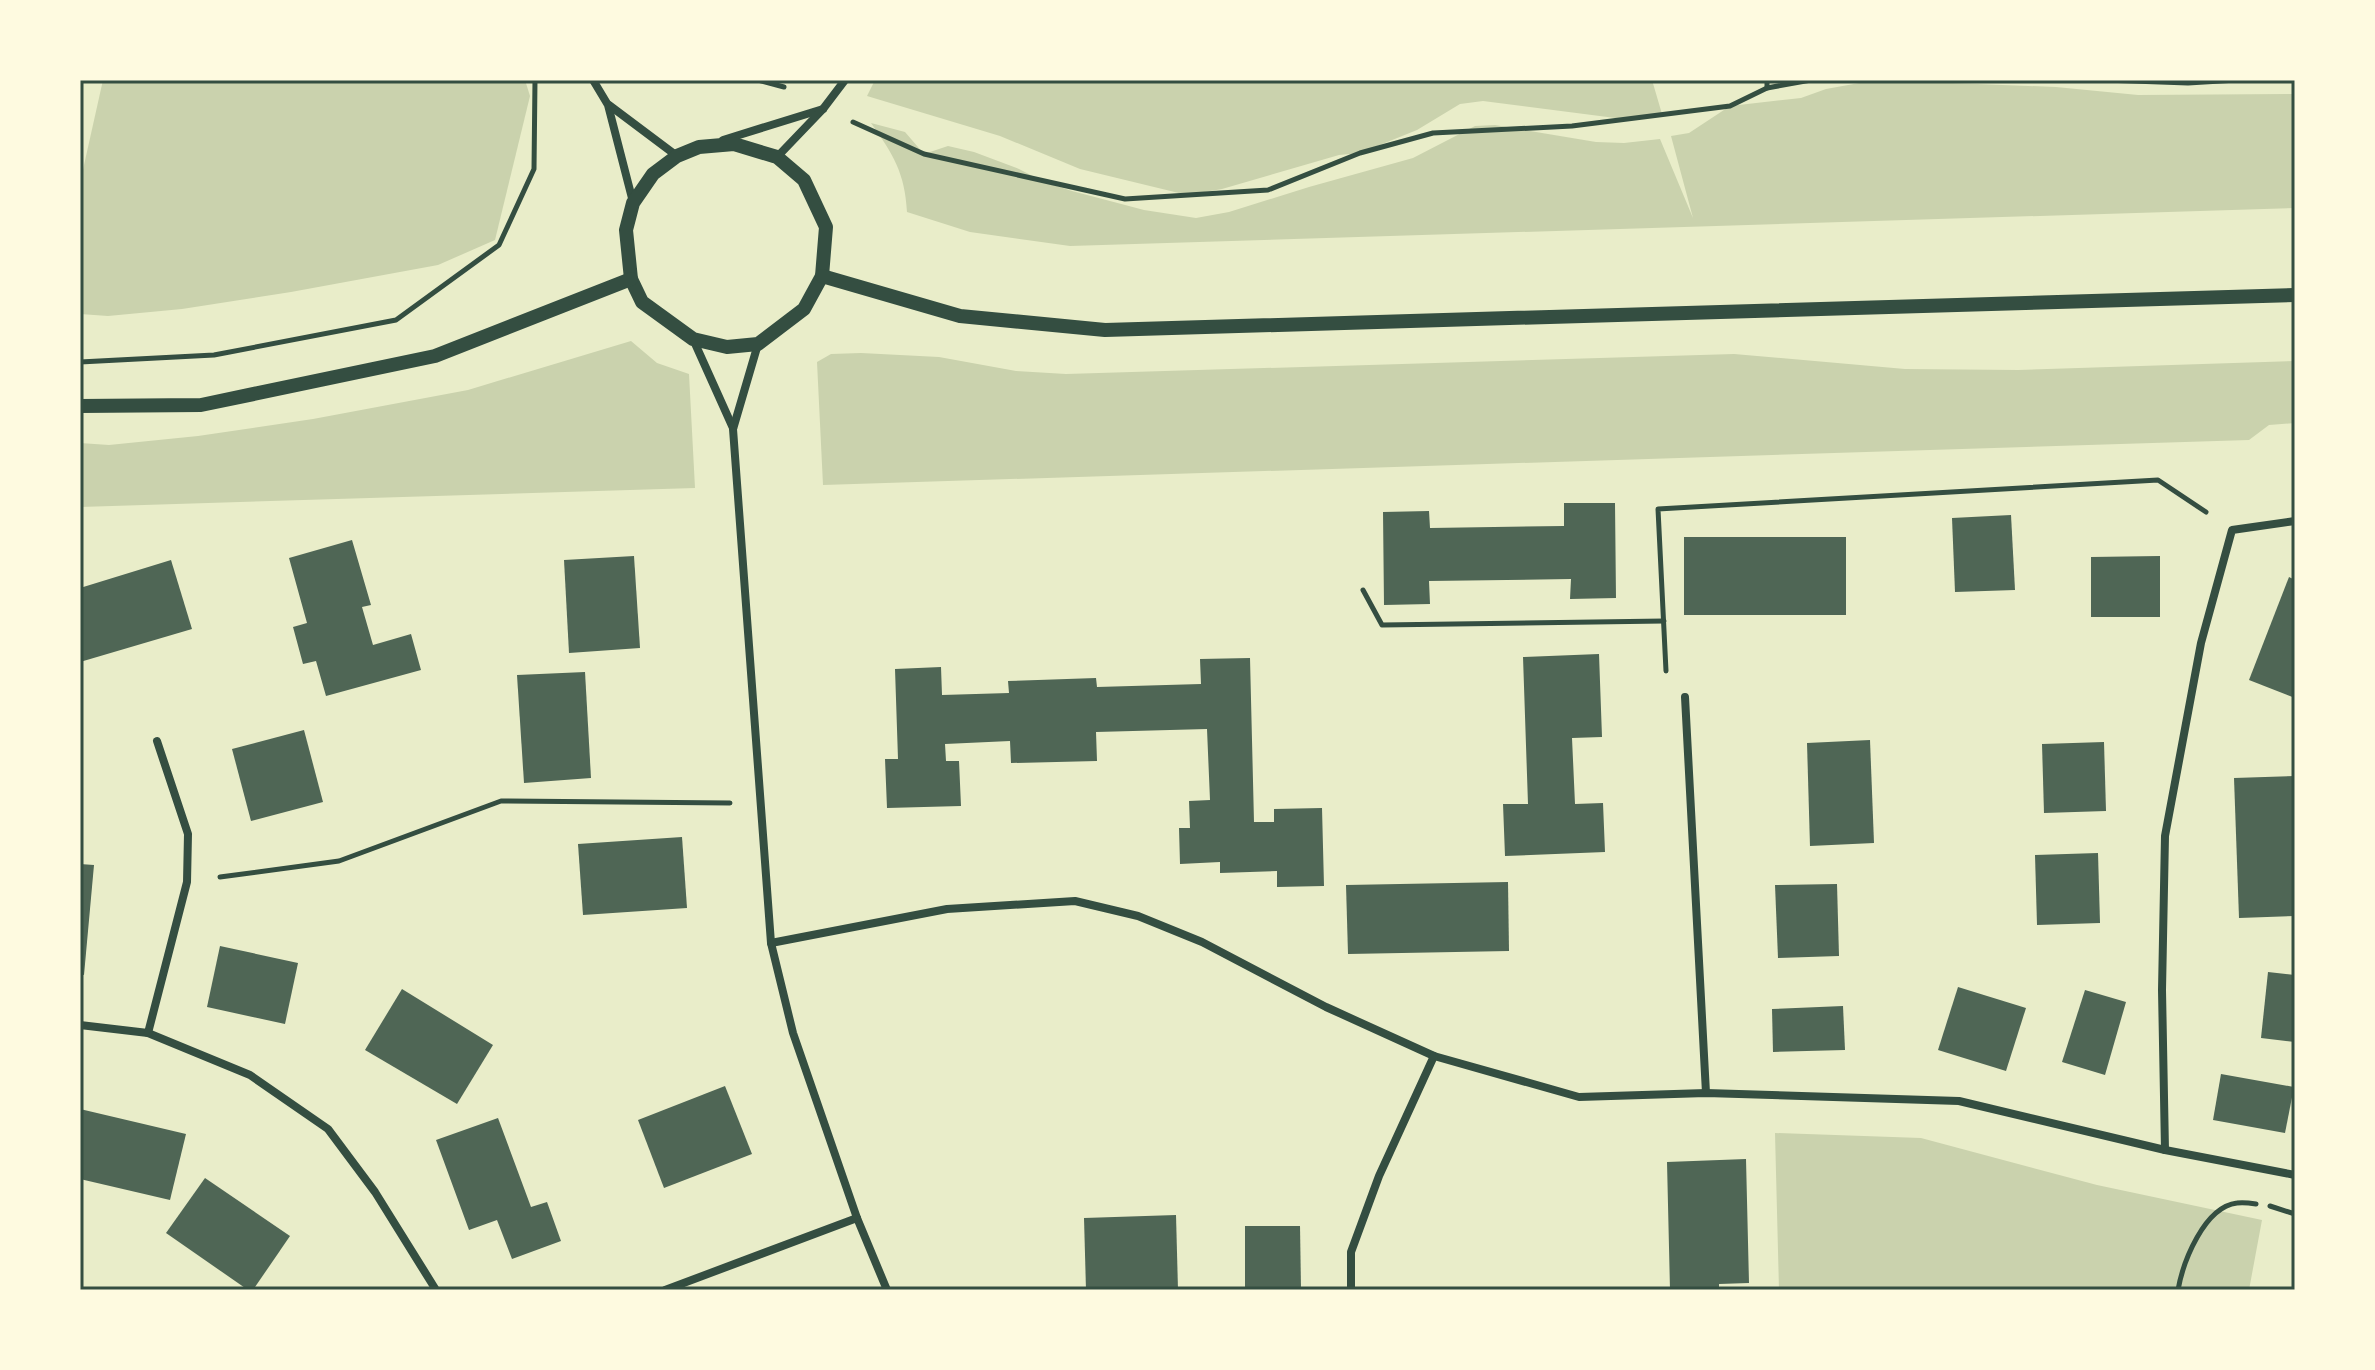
<svg xmlns="http://www.w3.org/2000/svg" width="2375" height="1370" viewBox="0 0 2375 1370" font-family="'Space Grotesk',sans-serif">
<style>
.green{fill:#cad2ad}
.building{fill:#4f6655}
.lines{fill:none;stroke-linecap:round;stroke-linejoin:round}
.path{stroke:#344e41;stroke-width:5}
.minor{stroke:#344e41;stroke-width:8}
.tertiary{stroke:#344e41;stroke-width:14}
.neatline{fill:none;stroke:#344e41;stroke-width:3}
</style>
<rect width="100%" height="100%" fill="#e9edc9"/>
<g class="green">
<path d="M103,80H525L530,96L495,240L438,265L291,292L182,309L108,316L80,314V183Z"/>
<path d="M875,80H1652L1662,114L1623,119L1483,101L1460,104L1417,130L1360,153L1339,155L1222,189L1187,195L1080,169L1000,136L867,96Z"/>
<path d="M1876,80L2056,87L2138,95L2295,94V208L1070,246L970,232L907,212C905,173 893,154 871,123L905,132L924,154L948,146L974,152L1019,169L1044,182L1072,191L1144,210L1196,218L1229,212L1309,187L1413,158L1475,126L1495,125L1596,142L1624,143L1660,139L1693,218L1671,136L1689,133L1730,106L1801,98L1826,89Z"/>
<path d="M631,341L657,363L689,374L695,488L80,507V443L109,445L198,436L313,419L468,390Z"/>
<path d="M861,353L939,357L1016,371L1066,374L1734,354L1905,369L2018,370L2295,361V423L2269,425L2249,440L823,485L817,362L831,354Z"/>
<path d="M1775,1133L1921,1138L2097,1185L2262,1220L2249,1290H1779Z"/>
</g>
<g class="building">
<path d="M1564,503H1615L1616,598L1570,599L1571,579L1429,581L1430,604L1384,605L1383,512L1429,511L1430,528L1564,526Z"/>
<path d="M2011,515L2015,590L1955,592L1952,518Z"/>
<rect x="1684" y="537" width="162" height="78"/>
<path d="M352,540L371,605L362,607L373,645L411,634L421,670L326,696L316,661L303,664L293,627L307,623L289,558Z"/>
<path d="M634,556L640,648L569,653L564,560Z"/>
<path d="M2160,556V617H2091V557Z"/>
<path d="M171,560L192,629L80,662V588Z"/>
<path d="M2289,577L2295,580V698L2249,680Z"/>
<path d="M1599,654L1602,737L1572,738L1575,804L1603,803L1605,852L1505,856L1503,804H1528L1523,657Z"/>
<path d="M1250,658L1254,822H1274V809L1322,808L1324,886L1277,887V871L1220,873V862L1180,864L1179,828H1190L1189,801L1210,800L1207,729L1096,732L1097,761L1011,763L1010,741L945,744L946,761H959L961,806L887,808L885,759H898L895,669L941,667L942,695L1009,693L1008,681L1096,678L1097,687L1201,684L1200,659Z"/>
<path d="M585,672L591,778L524,783L517,675Z"/>
<path d="M304,730L323,802L251,821L232,749Z"/>
<path d="M1870,740L1874,843L1810,846L1807,743Z"/>
<path d="M2104,742L2106,811L2044,813L2042,744Z"/>
<path d="M2295,776V916L2239,918L2234,778Z"/>
<path d="M682,837L687,908L583,915L578,844Z"/>
<path d="M2098,853L2100,923L2037,925L2035,855Z"/>
<path d="M80,864L94,865L84,975L80,974Z"/>
<path d="M1508,882L1509,951L1348,954L1346,885Z"/>
<path d="M1837,884L1839,956L1778,958L1775,885Z"/>
<path d="M220,946L298,963L285,1024L207,1007Z"/>
<path d="M2268,972L2295,975V1042L2261,1038Z"/>
<path d="M1958,987L2026,1008L2006,1071L1938,1050Z"/>
<path d="M402,989L493,1045L457,1104L365,1050Z"/>
<path d="M2085,990L2126,1002L2105,1075L2062,1062Z"/>
<path d="M1843,1006L1845,1050L1773,1052L1772,1009Z"/>
<path d="M2221,1074L2294,1087L2285,1133L2213,1120Z"/>
<path d="M725,1086L752,1154L664,1188L638,1120Z"/>
<path d="M80,1109L186,1134L170,1200L80,1179Z"/>
<path d="M498,1118L531,1207L547,1202L561,1241L512,1259L497,1220L469,1230L436,1140Z"/>
<path d="M1746,1159L1749,1283L1719,1284V1290H1670L1667,1162Z"/>
<path d="M205,1178L290,1236L253,1290H248L166,1233Z"/>
<path d="M1176,1215L1178,1290H1086L1084,1218Z"/>
<path d="M1245,1226H1300L1301,1290H1245Z"/>
</g>
<g class="lines">
<g class="path">
<path d="M758,80L784,87"/>
<path d="M1767,80V88"/>
<path d="M2104,80L2188,83L2237,80"/>
<path d="M853,122L924,154L1125,199L1268,190L1360,153L1433,133L1572,126L1730,106L1767,88L1811,80"/>
<path d="M80,362L214,355L396,320L499,245L534,169L535,80"/>
<path d="M1363,590L1382,625L1664,621"/>
<path d="M1666,671L1658,509L2158,480L2206,512"/>
<path d="M220,877L339,861L501,801L730,803"/>
<path d="M2270,1206L2295,1214"/>
<path d="M2178,1290C2183,1262 2204,1207 2237,1203C2243,1202 2250,1203 2256,1204"/>
</g>
<g class="minor">
<path d="M593,80L608,105L633,202"/>
<path d="M609,105L677,156"/>
<path d="M723,140L823,109"/>
<path d="M777,157L823,109L845,80"/>
<path d="M693,339L733,428"/>
<path d="M758,344L733,429L771,943L793,1033L857,1218L887,1290"/>
<path d="M1685,697L1706,1093"/>
<path d="M771,943L947,909L1075,901L1138,916L1202,942L1326,1007L1434,1056L1579,1097L1706,1093L1959,1101L2165,1150L2295,1175"/>
<path d="M80,1025L148,1033L250,1075L328,1129L375,1192L436,1290"/>
<path d="M148,1033L187,882L188,834L157,741"/>
<path d="M2165,1150L2162,990L2165,836L2201,643L2232,530L2295,521"/>
<path d="M665,1290L857,1218"/>
<path d="M1351,1290V1252L1379,1176L1434,1056"/>
</g>
<g class="tertiary">
<path d="M734,144L777,157L804,180L826,227L822,276L804,309L758,344L727,347L693,339L642,302L631,279L626,230L633,203L653,174L677,156L699,147Z"/>
<path d="M822,276L960,316L1105,330L2295,295"/>
<path d="M80,406L201,405L435,356L631,279"/>
</g>
</g>
<rect width="2375" height="1370" fill="none" stroke="#fefae0" stroke-width="164"/>
<rect x="82" y="82" width="2211" height="1206" class="neatline"/>
</svg>
